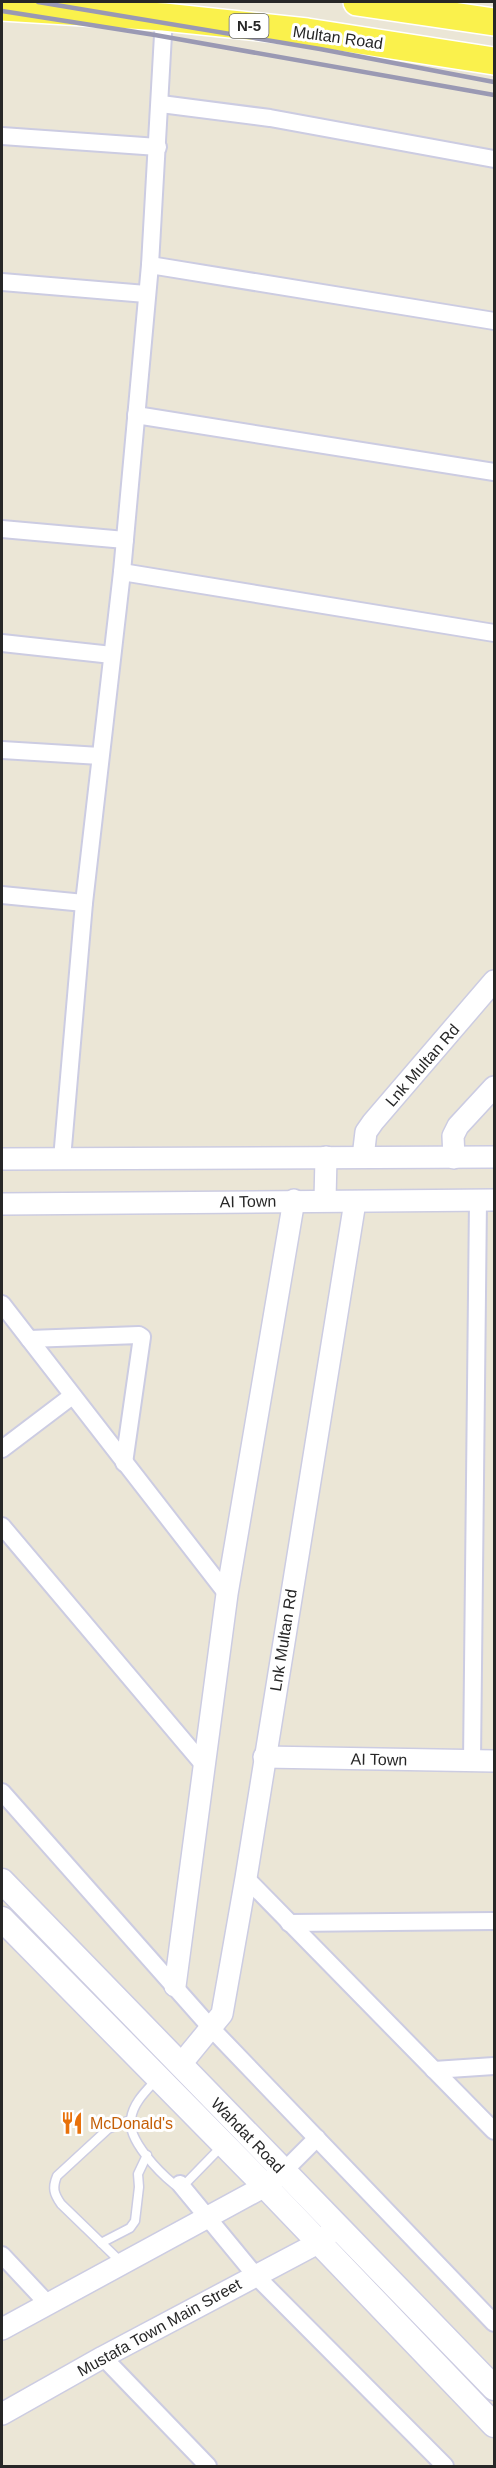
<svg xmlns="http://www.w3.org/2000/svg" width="496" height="2468" viewBox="0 0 496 2468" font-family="Arial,sans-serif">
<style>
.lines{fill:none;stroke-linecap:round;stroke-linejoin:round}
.service-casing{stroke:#cccce2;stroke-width:11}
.minor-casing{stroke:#cccce2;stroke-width:20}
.tertiary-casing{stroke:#cccce2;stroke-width:24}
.secondary-casing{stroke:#cccce2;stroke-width:27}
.primary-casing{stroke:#fff;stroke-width:30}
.service{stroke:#fff;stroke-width:8}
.minor{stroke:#fff;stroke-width:16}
.tertiary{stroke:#fff;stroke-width:21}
.secondary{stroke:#fff;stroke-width:24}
.primary{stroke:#faf14c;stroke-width:27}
.rail{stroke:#9a99b3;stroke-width:4.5}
.labels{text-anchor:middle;stroke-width:6;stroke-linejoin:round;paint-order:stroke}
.shield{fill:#fff;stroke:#686868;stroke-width:1.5}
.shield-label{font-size:15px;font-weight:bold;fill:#272727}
.street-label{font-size:16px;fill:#272727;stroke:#fff}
.food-label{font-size:16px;fill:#c56008;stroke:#fff;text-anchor:start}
</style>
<rect width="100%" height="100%" fill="#ebe6d6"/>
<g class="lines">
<g class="service-casing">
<g id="service">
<path d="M156,2080C146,2091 133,2103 131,2119C127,2140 160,2173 175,2185L186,2183L223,2145"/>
<path d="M101,2243L130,2228L135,2221L139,2187L138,2174L147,2155"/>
<path d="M122,2263L61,2204C54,2194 52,2188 57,2176L108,2129L130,2120"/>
</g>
</g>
<g class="minor-casing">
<g id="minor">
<path d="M161,104L270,118L494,159"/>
<path d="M2,136L158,147"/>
<path d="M150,265L494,321"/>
<path d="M2,282L146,294"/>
<path d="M136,415L494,472"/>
<path d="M2,529L125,540"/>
<path d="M122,572L494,633"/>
<path d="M2,643L112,655"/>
<path d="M2,750L100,756"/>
<path d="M2,895L84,903"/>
<path d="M62,1159L84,903L122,572L150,265L164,17"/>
<path d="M2,1304L227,1594"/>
<path d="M29,1339L139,1335L142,1337L124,1463"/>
<path d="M2,1449L72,1396"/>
<path d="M2,1526L203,1764"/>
<path d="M472,1761L478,1200"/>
<path d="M2,1792L211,2028L494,2323"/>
<path d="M246,1878L494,2131"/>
<path d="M289,1923L494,1921"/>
<path d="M434,2070L494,2066"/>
<path d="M283,2172L317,2138"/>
<path d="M180,2184L255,2275L445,2466"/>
<path d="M2,2255L47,2303"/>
<path d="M103,2357L208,2466"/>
</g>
</g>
<g class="tertiary-casing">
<g id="tertiary">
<path d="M363,1157L366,1132L373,1122L494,981"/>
<path d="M454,1158L453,1136L458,1126L494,1087"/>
<path d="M2,1159L494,1157"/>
<path d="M325,1200L326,1157"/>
<path d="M2,1204L494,1200"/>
<path d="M264,1757L494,1761"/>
<path d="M175,1986L227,1594L294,1200"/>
<path d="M181,2064L222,2014L246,1878L355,1202"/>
<path d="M2,2329L265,2186L278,2176"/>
<path d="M2,2414L103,2357L318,2243L331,2232"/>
</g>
</g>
<g class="secondary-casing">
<g id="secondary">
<path d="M2,1881C167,2049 330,2219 494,2388"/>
<path d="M2,1919L265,2186L494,2425"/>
</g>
</g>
<g class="primary-casing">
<g id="primary">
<path d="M357,2L494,22"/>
<path d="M2,7L164,17L307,32L494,61"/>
</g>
</g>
<use href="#service" class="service"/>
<use href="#minor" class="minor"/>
<use href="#tertiary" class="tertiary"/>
<use href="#secondary" class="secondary"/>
<use href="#primary" class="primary"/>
<g class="rail">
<path d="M38,2L320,49L494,82"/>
<path d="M2,11L155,35L494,95"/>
</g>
</g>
<defs>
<g id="restaurant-bare" transform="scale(1.8)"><path d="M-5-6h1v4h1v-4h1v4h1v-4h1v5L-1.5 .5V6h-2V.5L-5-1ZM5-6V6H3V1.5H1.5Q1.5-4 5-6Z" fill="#e8710a" stroke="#fff" stroke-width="2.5" paint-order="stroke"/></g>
</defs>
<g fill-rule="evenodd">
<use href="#restaurant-bare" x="72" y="2123"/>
</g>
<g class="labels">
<rect class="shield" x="229.5" y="14" width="39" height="24" rx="4.5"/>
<g class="shield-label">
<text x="249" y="31">N-5</text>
</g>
<g class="street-label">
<text transform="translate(338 37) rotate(8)" y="6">Multan Road</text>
<text transform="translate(422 1065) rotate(-49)" y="6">Lnk Multan Rd</text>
<text transform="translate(248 1201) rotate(-1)" y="6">AI Town</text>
<text transform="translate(283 1640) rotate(-81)" y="6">Lnk Multan Rd</text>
<text transform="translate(379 1759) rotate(1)" y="6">AI Town</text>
<text transform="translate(248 2135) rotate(46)" y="6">Wahdat Road</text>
<text transform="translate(159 2327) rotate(-29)" y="6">Mustafa Town Main Street</text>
</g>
<g class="food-label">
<text x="90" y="2129">McDonald's</text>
</g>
</g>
<rect width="496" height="2468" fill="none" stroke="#272727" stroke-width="6"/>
</svg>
